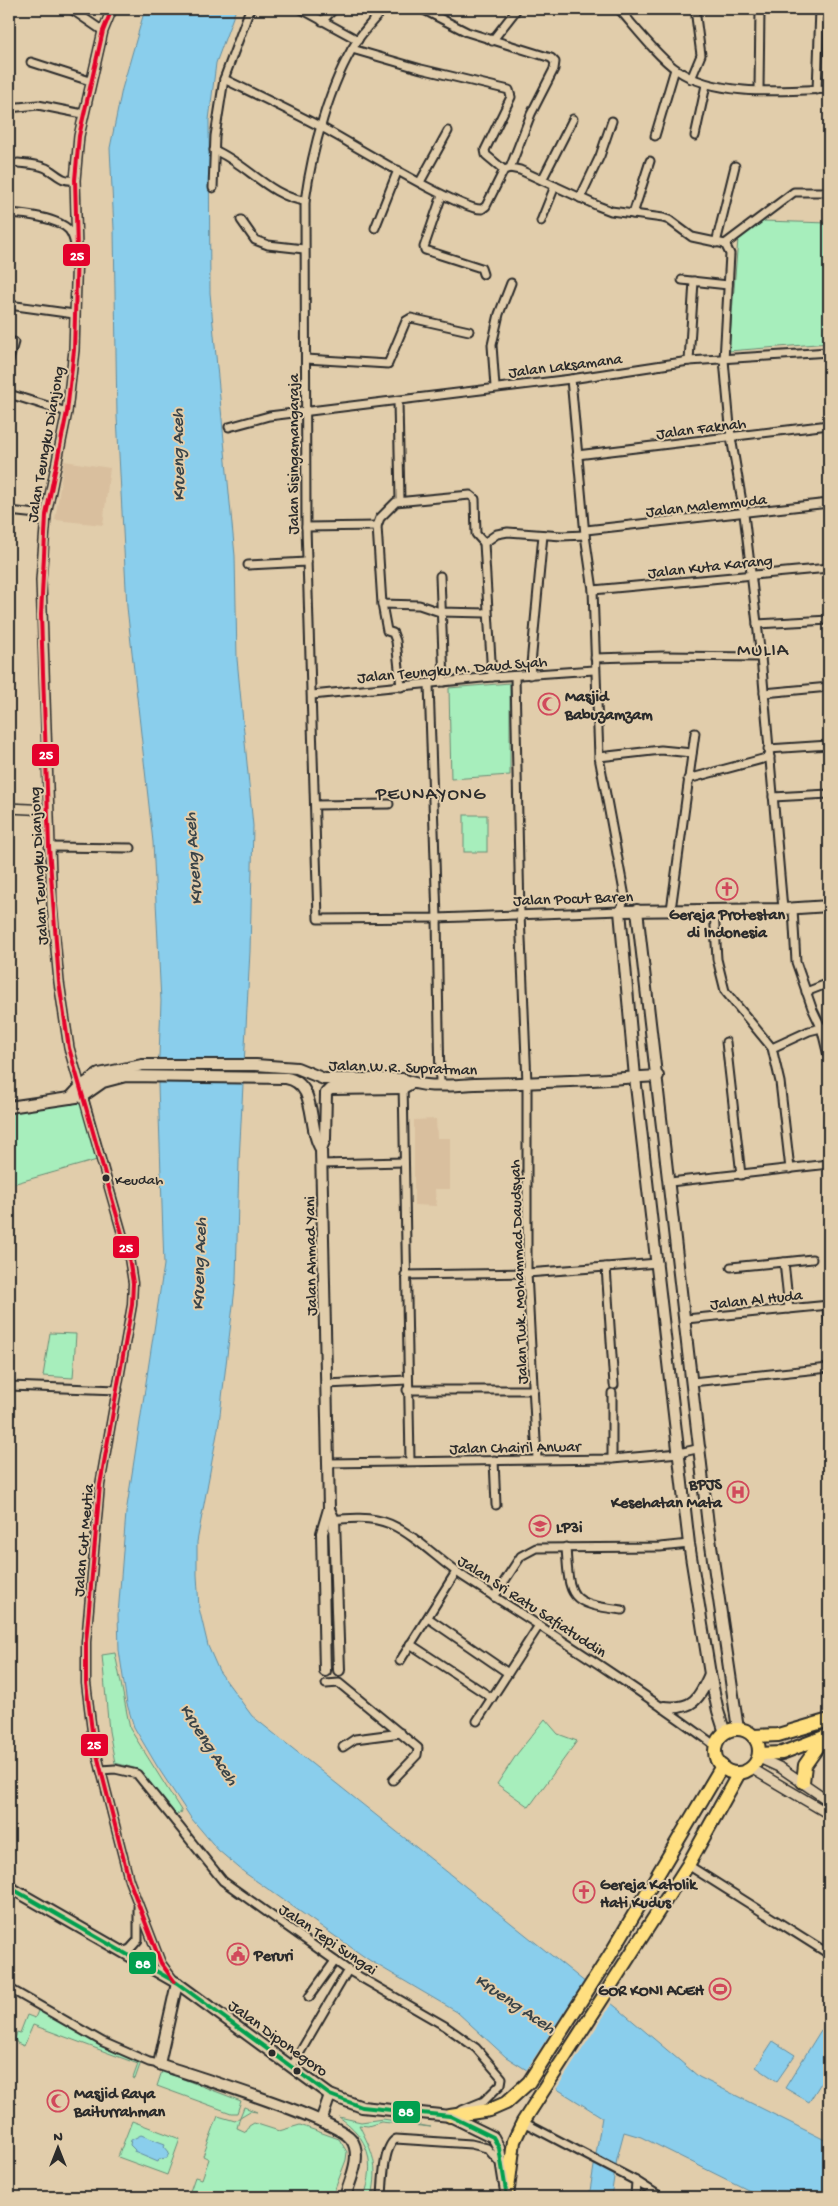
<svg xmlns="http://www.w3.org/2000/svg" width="838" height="2206" viewBox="0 0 838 2206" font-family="'Gochi Hand',sans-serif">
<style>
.built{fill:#d9bf9e}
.green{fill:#a7eebc;stroke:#698c74}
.water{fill:#8aceec;stroke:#648d9f}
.pier{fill:#e1cdab}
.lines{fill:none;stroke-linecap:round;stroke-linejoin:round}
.minor-casing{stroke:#2b2b2b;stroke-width:11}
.tertiary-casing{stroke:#2b2b2b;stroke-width:12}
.secondary-casing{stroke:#2b2b2b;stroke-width:14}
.trunk-casing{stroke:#2b2b2b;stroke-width:16}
.minor{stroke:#e1cdab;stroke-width:7}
.tertiary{stroke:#e1cdab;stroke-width:9}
.secondary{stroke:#e1cdab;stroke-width:10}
.trunk{stroke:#ffdf80;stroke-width:12}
.bus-1-casing{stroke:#e1cdab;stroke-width:8}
.bus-2-casing{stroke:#e1cdab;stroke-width:8}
.bus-1{stroke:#02a04f;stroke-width:4}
.bus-2{stroke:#e4002b;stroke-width:4}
.bus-dot{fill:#2b2b2b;stroke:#e1cdab;stroke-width:2}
.labels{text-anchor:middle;stroke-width:4;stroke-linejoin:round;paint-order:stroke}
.bus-label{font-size:15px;fill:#2b2b2b;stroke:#e1cdab;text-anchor:start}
.street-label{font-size:16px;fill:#2b2b2b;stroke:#e1cdab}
.poi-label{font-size:16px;font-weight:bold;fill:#2b2b2b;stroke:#e1cdab;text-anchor:start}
.water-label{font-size:18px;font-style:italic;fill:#394348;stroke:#e1cdab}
.quarter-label{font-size:19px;letter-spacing:1px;fill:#2b2b2b;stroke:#e1cdab}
.line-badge{stroke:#e1cdab;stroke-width:2}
.badge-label{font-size:14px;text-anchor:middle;font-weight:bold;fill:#fff}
</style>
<rect width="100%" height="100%" fill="#e1cdab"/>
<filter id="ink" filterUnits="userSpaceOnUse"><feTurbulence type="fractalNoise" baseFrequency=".02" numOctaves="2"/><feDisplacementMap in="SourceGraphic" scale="10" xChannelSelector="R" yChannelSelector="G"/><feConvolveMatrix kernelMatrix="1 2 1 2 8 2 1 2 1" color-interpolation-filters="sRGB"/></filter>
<g filter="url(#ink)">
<g class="built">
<path d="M64,461L110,468L103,525L55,520Z"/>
<path d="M436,1119L437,1138H450V1189H435L436,1206L414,1205V1120Z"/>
</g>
<g class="green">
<path d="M763,221L829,223V343L729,351L738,239Z"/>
<path d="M510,683V775L451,779L449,688Z"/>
<rect x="464" y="815" width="23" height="37"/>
<path d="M77,1103L84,1106L97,1160L9,1185V1111Z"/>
<path d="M50,1333L76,1334L73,1378L43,1376Z"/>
<path d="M115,1653L130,1729L182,1812L167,1818L136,1777L138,1769L115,1763L109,1731L102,1655Z"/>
<path d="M545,1719L558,1734L577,1741L529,1807L497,1784L517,1754Z"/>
<path d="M40,2006L52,2015L141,2062L135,2079L133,2078L138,2064L33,2025L24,2046L17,2043L15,2039L17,2032L20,2033L27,2015L35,2018Z"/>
<path d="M162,2071L241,2101L237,2113H231L157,2086Z"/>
<path d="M244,2107L257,2112L250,2111L240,2117L237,2128L246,2132L249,2126L254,2123L279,2131L300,2125L339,2139L347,2152L346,2160L332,2197H188L195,2177L202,2179L209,2159L203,2156L218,2116L235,2121L240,2117Z"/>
<path d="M339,2117L361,2122L383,2119L431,2127L381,2122L368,2126L359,2125C373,2153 379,2165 372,2197H364C376,2162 369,2138 339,2117Z"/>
<path d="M132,2121L180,2139L167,2175L118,2157Z"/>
</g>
<g class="water">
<path d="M145,9H236L216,63L209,120L210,293L235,556L237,659L253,826L250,951L239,1161L236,1280L219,1423L197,1542V1575L199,1608L208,1646L219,1671L252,1716L621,2011L699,2077L829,2142V2197H762L641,2137L624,2132L617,2158L611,2197H589L602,2117L506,2057L457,2012L369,1960L245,1873L218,1850L191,1818L157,1766L134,1727L127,1704L119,1650L118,1615L126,1513L164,1265L158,1085L161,1001L153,842L127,607L117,416L114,229L110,148L122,89Z"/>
<path d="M821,2030L829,2035V2070L809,2102L785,2088Z"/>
<path d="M773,2041L795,2055L777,2081L756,2067Z"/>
<path d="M141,2135L165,2144L164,2146L169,2152L167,2158L159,2159L158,2162L134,2152L135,2150L130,2145L131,2140Z"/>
</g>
<path class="pier" d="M585,1980L613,2002L555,2091L525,2072Z"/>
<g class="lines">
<g class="minor-casing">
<g id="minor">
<path d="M71,9L103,31"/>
<path d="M301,9L358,40"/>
<path d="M383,9C375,19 364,30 357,41C329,84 312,151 305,201L306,527L318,919L437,918L620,911L625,897L599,757L593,590L585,535L571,379"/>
<path d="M422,9L467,32L551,58L555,62L554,69L531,114L510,168"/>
<path d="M619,9C635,27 658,57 677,70C715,97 784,91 829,89"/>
<path d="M322,21L334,9"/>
<path d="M492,41L517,9"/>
<path d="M352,49L421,69L509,90L511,97L485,150L486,155L504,170"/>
<path d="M31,62L90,81"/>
<path d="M224,79C257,95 291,111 323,128C349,142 461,211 482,209L486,206L504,170L510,168L520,170L598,206L611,211L663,218L669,220L692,237L725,244"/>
<path d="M691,79L701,55L695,9"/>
<path d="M759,89L760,9"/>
<path d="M817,90L820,9"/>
<path d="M9,108L38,105L83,114"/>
<path d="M655,136L675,69"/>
<path d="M695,136L706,85"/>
<path d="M214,150C246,163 270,197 305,201"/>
<path d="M18,163C28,164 37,164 46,168C58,174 61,182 75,180"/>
<path d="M542,180L573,119"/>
<path d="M420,182L448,131"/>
<path d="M213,188L215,136L224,79L250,9"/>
<path d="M442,195L424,247L425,250L481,268L483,274"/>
<path d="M580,198L600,156L612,121"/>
<path d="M9,213C25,214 58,218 69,230C72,234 74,240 75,245"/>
<path d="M633,214L650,161"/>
<path d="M241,220L255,240L268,245L304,249"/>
<path d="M541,221L555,186"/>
<path d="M375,228L398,170"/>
<path d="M716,243L735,166"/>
<path d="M682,280L728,285"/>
<path d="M9,305L74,314"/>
<path d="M306,359L388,364L406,321L411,318L469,331"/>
<path d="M9,360L14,342"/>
<path d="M689,361L694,281"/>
<path d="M495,387L492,345L499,314L511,283"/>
<path d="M9,394L67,412"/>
<path d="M398,401L400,501"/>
<path d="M229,427L269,416L571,379L689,361L829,352"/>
<path d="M577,455L829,425"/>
<path d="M9,511L46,515"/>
<path d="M306,527L377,526"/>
<path d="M586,530L829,503"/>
<path d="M484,543L476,534L475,499L470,495L396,502L380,518L377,526L382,604L419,605L440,612L487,613"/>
<path d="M248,565L307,562"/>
<path d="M440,576L444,682"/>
<path d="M593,590L829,568"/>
<path d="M382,604L387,631L393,633L396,641L401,687"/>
<path d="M757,624L829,620"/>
<path d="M595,658L663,656L761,657"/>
<path d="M530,675L543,535"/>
<path d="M515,676L520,914L527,1083V1273L537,1459"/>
<path d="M492,677L484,543L497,534L508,532L562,536L585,535"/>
<path d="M429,684L437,918L440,1085"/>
<path d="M764,693L829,687"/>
<path d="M312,695L492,677L594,670"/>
<path d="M768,749L829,745"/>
<path d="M599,757L661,750L692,753"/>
<path d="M688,779L770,757"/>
<path d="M773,797L829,794"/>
<path d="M316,805L389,804"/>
<path d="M49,847L131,848"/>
<path d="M783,909L761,657L744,514L731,437L724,360L730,254L725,244L794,192H829"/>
<path d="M793,909L796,962L812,1008L821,1027L829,1060"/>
<path d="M671,910L695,733"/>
<path d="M714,911L717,959L725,991L772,1048L809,1031L829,1026"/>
<path d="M806,992L829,983"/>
<path d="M726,1042L741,1175"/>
<path d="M772,1048L780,1082L790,1169"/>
<path d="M403,1083L410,1461"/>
<path d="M83,1096L129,1258L133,1283L132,1305L100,1485L86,1642V1683L93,1739L129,1880L161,1963L172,1978"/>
<path d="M322,1164L404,1162"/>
<path d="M670,1182L829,1164"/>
<path d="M784,1262L812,1259"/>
<path d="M606,1267L614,1385"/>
<path d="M731,1267L784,1262L789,1309"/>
<path d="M405,1275L527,1273L658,1263"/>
<path d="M827,1305L829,1322"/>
<path d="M686,1319L829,1305"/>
<path d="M692,1382L829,1368"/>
<path d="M327,1384L407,1380"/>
<path d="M9,1386L118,1390"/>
<path d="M407,1390H534"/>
<path d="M612,1459V1393"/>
<path d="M494,1460L496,1505"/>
<path d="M328,1463L612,1459L679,1453L701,1448"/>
<path d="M330,1520C349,1518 371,1516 390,1524C417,1536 439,1561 464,1577C549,1632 635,1686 716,1746"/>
<path d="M566,1547C569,1598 569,1604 622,1610"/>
<path d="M494,1597L521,1556L536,1548L660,1547L689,1544"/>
<path d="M428,1618L508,1673"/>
<path d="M410,1644L492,1698"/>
<path d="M400,1661L456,1572"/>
<path d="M326,1684L339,1683L418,1748L417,1755L393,1780"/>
<path d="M477,1721L538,1627"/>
<path d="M343,1747L355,1739L401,1733"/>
<path d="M101,1770L115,1769L137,1774L223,1881L348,1970L445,2026L476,2048L502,2078L501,2084L484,2101L462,2110"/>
<path d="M688,1865L829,1954"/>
<path d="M122,1952L130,1949L138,1940V1907"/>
<path d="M309,1997L335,1961"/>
<path d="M9,1998L12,1990L103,2042L149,2062L159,2064"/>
<path d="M292,2066L348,1970"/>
<path d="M523,2122L636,2181L635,2197"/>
<path d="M636,2181L661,2197"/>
<path d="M382,2197C383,2183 383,2146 396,2139L471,2144L487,2148L500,2163"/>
</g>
</g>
<g class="tertiary-casing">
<g id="tertiary">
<path d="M9,808L48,810"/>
<path d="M82,1093L69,1048L59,982L52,905L41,580L46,515L67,412L74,350L77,249L75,180L79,136L103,31L112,9"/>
<path d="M759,1758L781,1768L829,1801"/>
<path d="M751,1768L829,1814"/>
</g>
</g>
<g class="secondary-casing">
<g id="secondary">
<path d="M637,910L708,1525L738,1729"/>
<path d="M70,1098L80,1087L99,1074L142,1065H256L297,1068L324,1079H403C424,1089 452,1085 475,1084C536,1083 597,1080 658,1076"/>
<path d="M9,1107L83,1096L103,1082L126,1076L286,1078C318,1083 307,1128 321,1149"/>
<path d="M329,1509L334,1520L339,1670"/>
<path d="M325,1671L322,1533L329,1509L328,1463L321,1149L325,1139L326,1093L330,1089L403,1088L412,1083"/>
<path d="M664,1707C693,1710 699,1699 710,1674"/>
<path d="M725,1733L718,1711L710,1674L689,1544L635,1077L620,911L783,909L829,906"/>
<path d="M9,1887L177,1983L330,2095L362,2107L450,2116L493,2137L499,2148L506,2192"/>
<path d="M177,1983L159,2064C191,2075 336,2119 351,2139C363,2155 350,2180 345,2197"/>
<path d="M321,2121L330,2095"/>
</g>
</g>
<g class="trunk-casing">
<g id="trunk">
<circle cx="737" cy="1751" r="22"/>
<path d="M753,1736L778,1735L829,1720"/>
<path d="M759,1754L782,1753L829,1735"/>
<path d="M803,1782L805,1765L824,1738"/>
<path d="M450,2116L490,2110L506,2103L529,2082L610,1955L722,1766"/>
<path d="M507,2197L514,2141L523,2122L688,1865L739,1773"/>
</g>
</g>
<use href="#minor" class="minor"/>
<use href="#tertiary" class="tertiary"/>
<use href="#secondary" class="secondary"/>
<use href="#trunk" class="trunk"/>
<g class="bus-1-casing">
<path id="bus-1" d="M9,1887L177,1983L330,2095L362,2107L450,2116L493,2137L499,2148L507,2197"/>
</g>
<g class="bus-2-casing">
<path id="bus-2" d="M112,9L103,31L79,136L75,180L77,249L74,350L67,412L46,515L41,615L49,847L59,982L69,1048L129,1258L133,1283L132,1305L100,1485L86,1642V1683L93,1739L129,1880L161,1963L174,1981"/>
</g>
<use href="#bus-1" class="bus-1"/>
<use href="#bus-2" class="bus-2"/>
</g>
</g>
<defs>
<g id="mosque-ring" transform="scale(1.125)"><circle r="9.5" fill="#e1cdab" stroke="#d1495b" stroke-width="1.5"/><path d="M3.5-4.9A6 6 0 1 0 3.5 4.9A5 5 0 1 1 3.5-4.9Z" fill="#d1495b"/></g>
<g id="church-ring" transform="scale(1.125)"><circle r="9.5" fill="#e1cdab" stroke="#d1495b" stroke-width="1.5"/><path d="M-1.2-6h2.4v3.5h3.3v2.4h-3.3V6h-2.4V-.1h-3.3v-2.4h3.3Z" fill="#d1495b"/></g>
<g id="hospital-ring" transform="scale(1.125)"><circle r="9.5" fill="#e1cdab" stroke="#d1495b" stroke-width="1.5"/><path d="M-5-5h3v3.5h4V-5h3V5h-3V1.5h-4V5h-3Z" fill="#d1495b"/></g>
<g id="university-ring" transform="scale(1.125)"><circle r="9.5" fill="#e1cdab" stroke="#d1495b" stroke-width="1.5"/><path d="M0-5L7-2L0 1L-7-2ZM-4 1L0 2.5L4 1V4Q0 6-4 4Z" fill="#d1495b"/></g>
<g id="civic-ring" transform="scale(1.125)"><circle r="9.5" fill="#e1cdab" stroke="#d1495b" stroke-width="1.5"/><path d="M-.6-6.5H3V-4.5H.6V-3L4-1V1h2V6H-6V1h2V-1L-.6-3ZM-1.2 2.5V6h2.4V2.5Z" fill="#d1495b"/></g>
<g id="stadium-ring" transform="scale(1.125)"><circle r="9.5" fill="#e1cdab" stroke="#d1495b" stroke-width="1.5"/><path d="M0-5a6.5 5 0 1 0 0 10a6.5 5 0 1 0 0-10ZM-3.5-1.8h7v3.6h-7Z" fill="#d1495b"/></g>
</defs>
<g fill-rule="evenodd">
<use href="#mosque-ring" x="549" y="704"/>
<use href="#church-ring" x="727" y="889"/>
<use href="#hospital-ring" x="738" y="1492"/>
<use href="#university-ring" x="540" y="1526"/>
<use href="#church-ring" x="584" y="1892"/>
<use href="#civic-ring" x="238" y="1954"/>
<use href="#stadium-ring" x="720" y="1989"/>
<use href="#mosque-ring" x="58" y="2101"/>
</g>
<g class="bus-dot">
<circle cx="106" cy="1178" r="4.5"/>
<circle cx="272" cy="2053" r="4.5"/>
<circle cx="297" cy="2071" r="4.5"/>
</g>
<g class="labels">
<g class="bus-label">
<text x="115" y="1184">Keudah</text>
</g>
<g class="street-label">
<text transform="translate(565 364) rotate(-7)" y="6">Jalan Laksamana</text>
<text transform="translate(701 427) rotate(-7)" y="6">Jalan Faknah</text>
<text transform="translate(44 444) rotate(-80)" y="6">Jalan Teungku Dianjong</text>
<text transform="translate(292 454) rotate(-90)" y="6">Jalan Sisingamangaraja</text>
<text transform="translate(706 504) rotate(-6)" y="6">Jalan Malemmuda</text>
<text transform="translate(710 565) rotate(-6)" y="6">Jalan Kuta Karang</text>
<text transform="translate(452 668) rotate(-5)" y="6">Jalan Teungku M. Daud Syah</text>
<text transform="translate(37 866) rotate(-93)" y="6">Jalan Teungku Dianjong</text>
<text transform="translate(573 897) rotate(-2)" y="6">Jalan Pocut Baren</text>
<text transform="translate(403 1066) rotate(2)" y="6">Jalan W.R. Supratman</text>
<text transform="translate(309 1256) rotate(-91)" y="6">Jalan Ahmad Yani</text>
<text transform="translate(517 1272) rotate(-92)" y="6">Jalan Twk. Mohammad Daudsyah</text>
<text transform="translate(756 1298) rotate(-6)" y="6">Jalan Al Huda</text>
<text transform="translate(515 1446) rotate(-1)" y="6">Jalan Chairil Anwar</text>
<text transform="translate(82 1540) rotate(-85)" y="6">Jalan Cut Meutia</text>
<text transform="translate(533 1605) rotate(33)" y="6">Jalan Sri Ratu Safiatuddin</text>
<text transform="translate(329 1938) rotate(34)" y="6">Jalan Tepi Sungai</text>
<text transform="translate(279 2037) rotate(36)" y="6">Jalan Diponegoro</text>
</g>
<g class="poi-label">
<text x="565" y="701">Masjid<tspan x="565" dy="18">Babuzamzam</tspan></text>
<text x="727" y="919" text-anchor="middle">Gereja Protestan<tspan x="727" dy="18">di Indonesia</tspan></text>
<text x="722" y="1489" text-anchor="end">BPJS<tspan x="722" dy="18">Kesehatan Mata</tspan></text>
<text x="556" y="1532">LP3i</text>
<text x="600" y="1889">Gereja Katolik<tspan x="600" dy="18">Hati Kudus</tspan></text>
<text x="254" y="1960">Peruri</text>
<text x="704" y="1995" text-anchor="end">GOR KONI ACEH</text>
<text x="74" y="2098">Masjid Raya<tspan x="74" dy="18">Baiturrahman</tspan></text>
</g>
<g class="water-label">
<text transform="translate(177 455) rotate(-91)" y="6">Krueng Aceh</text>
<text transform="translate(192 859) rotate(-94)" y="6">Krueng Aceh</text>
<text transform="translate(198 1264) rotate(-88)" y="6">Krueng Aceh</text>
<text transform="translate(210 1744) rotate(57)" y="6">Krueng Aceh</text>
<text transform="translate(516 2003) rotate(34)" y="6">Krueng Aceh</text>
</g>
<g class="quarter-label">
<text x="763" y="655">MULIA</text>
<text x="431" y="799">PEUNAYONG</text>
</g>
</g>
<g class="line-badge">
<rect x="62" y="243" width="29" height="24" rx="5" fill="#e4002b"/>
<rect x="31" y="743" width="29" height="24" rx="5" fill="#e4002b"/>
<rect x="112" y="1235" width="28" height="24" rx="5" fill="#e4002b"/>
<rect x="80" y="1733" width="29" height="24" rx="5" fill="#e4002b"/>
<rect x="128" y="1951" width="29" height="24" rx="5" fill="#02a04f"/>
<rect x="392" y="2100" width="29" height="24" rx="5" fill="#02a04f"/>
</g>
<g class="badge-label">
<text x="77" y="260">25</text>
<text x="46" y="759">25</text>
<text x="126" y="1252">25</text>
<text x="94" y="1749">25</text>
<text x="143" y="1968">88</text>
<text x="406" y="2116">88</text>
</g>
<rect width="838" height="2206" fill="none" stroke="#e1cdab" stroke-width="30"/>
<rect x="15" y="15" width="808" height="2176" fill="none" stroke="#2b2b2b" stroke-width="2" filter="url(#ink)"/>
<g transform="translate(58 2148)" stroke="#e1cdab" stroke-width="4" paint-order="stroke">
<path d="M0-4L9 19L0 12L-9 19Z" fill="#2b2b2b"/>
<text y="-8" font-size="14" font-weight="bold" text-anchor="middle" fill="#2b2b2b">N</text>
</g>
</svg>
